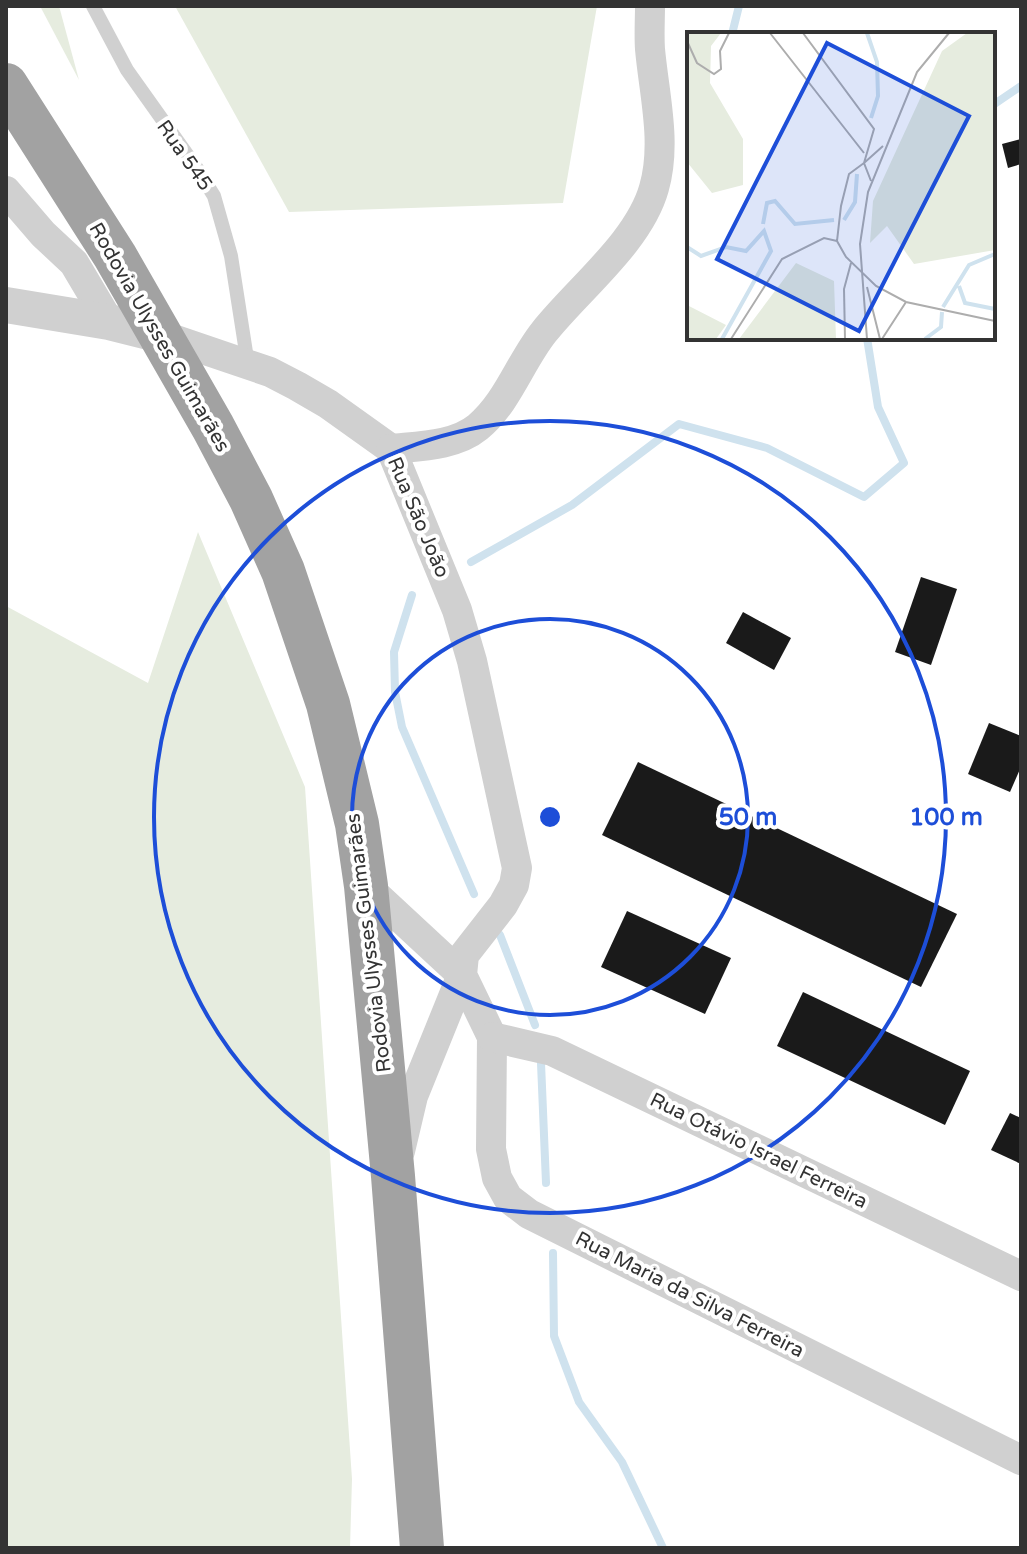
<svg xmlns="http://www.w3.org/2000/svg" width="1027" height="1554" viewBox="0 0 1027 1554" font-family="'Varela Round',sans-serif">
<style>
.green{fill:#e6ecdf}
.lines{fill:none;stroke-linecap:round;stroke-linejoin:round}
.stream{stroke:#cfe2ee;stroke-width:8}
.building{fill:#1a1a1a}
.service{stroke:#d0d0d0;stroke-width:14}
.minor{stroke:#d0d0d0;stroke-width:30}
.tertiary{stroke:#d0d0d0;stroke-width:36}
.trunk{stroke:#a2a2a2;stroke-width:44}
.ring{fill:none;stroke:#1d4ed8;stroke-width:4}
.labels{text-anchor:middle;stroke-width:8;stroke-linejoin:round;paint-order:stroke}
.street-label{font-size:20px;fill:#333;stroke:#fff}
.inset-river{fill:none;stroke:#cfe2ee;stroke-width:4}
.inset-road{fill:none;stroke:#adadad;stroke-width:2}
.view{fill:#1d4ed8;fill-opacity:0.15;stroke:#1d4ed8;stroke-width:4}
.inset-edge{fill:none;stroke:#333;stroke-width:4}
.centre{fill:#1d4ed8;stroke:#fff;stroke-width:4}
.ring-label{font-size:24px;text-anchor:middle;font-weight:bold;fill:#1d4ed8;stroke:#fff;stroke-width:8;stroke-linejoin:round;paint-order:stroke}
</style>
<rect width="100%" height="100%" fill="#fff"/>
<g class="green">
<path d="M40,6H59L79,80Z"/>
<path d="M175,6H597L563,203L289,212Z"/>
<path d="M198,532L305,787L352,1479L350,1548H6V606L148,683Z"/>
</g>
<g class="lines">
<g class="stream">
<path d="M732,34L739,6"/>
<path d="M993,105L1021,86"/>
<path d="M471,562L572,505L679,424L767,448L864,497L904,463L878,407L867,338"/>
<path d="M412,595L394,652L395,692L402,727L474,894"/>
<path d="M500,935L535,1025"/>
<path d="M541,1063L546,1183"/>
<path d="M553,1253L554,1336L579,1402L622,1462L663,1548"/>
</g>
</g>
<g class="building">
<path d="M1021,139V164L1008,168L1002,144Z"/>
<path d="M921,577L957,589L931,665L895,652Z"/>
<path d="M743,612L791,638L774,670L726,643Z"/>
<path d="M989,723L1021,736V767L1010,792L968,774Z"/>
<path d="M638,762L957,914L921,987L602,835Z"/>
<path d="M627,911L731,958L705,1014L601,967Z"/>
<path d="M803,992L970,1071L945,1125L777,1046Z"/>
<path d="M1010,1113L1021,1118V1164L991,1150Z"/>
</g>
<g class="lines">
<path class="service" d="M93,6L127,70L196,167L214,196L231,256L248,365"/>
<g class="minor">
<path d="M6,191L43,234L74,263L109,322"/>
<path d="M161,335L270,372L297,386L328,404L391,449L457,610L472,661L517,868L514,885L503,905L464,955L462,975L492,1037L491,1149L497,1178L508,1198L529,1214L1021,1460"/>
<path d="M391,449C419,446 455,446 478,427C508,402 520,362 544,332C578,289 639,242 654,188C667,143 654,94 650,49C649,35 650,20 650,6"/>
<path d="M366,886L462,975L413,1096L400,1151"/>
<path d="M492,1037L552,1051L1021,1276"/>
</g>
<path class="tertiary" d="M6,305L109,322L161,335"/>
<path class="trunk" d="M6,85L115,256L213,427L251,499L283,571L328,704L357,824L366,886L393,1176L422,1548"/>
</g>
<g class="ring">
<circle cx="550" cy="817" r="198"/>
<circle cx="550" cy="817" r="396"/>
</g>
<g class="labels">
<g class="street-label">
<text transform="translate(185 155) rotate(55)" y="7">Rua 545</text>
<text transform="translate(160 337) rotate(60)" y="7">Rodovia Ulysses Guimarães</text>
<text transform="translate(419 517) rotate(67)" y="7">Rua São João</text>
<text transform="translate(368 943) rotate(-97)" y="7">Rodovia Ulysses Guimarães</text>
<text transform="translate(759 1150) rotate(26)" y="7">Rua Otávio Israel Ferreira</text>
<text transform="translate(690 1294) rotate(27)" y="7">Rua Maria da Silva Ferreira</text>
</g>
</g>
<g transform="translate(687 32)">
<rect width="308" height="308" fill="#fff"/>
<path d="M0,1H34L24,14L23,51L56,107V153L25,161L0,130ZM280,1H308V218L227,232L200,194L183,211L186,169L255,19ZM109,231L147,249L149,307H52ZM0,273L39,293L29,307H0Z" fill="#e6ecdf"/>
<path class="inset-river" d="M180,1L190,30L191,64L184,86M157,188L168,170L170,142M76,192L80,171L88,169L108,192L147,188M0,215L14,224L39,215L59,219L77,199L84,219L35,307M272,254L278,271L308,277M256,275L282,233L308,222M238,307L254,295L255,280"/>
<path class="inset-road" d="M83,1L177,121M116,1L187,97L177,131L162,142L154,174L150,209L159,225L189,254L219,270L308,289M0,9L10,31L27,42L34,37L33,19L42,1M184,149L177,131L196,114M180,255L193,307M44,307L95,227L137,206L150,209M158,307L157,257L164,231M180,307L173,212L181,160L230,40L262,1M195,307L219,270"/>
<path class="view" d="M140,11L282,84L172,299L30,227Z"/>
<rect width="308" height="308" class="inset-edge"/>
</g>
<circle cx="550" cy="817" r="12" class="centre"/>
<g class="ring-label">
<text x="748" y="825">50 m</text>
<text x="946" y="825">100 m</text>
</g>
<rect width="1027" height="1554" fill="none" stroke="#333333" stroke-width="16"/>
</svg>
